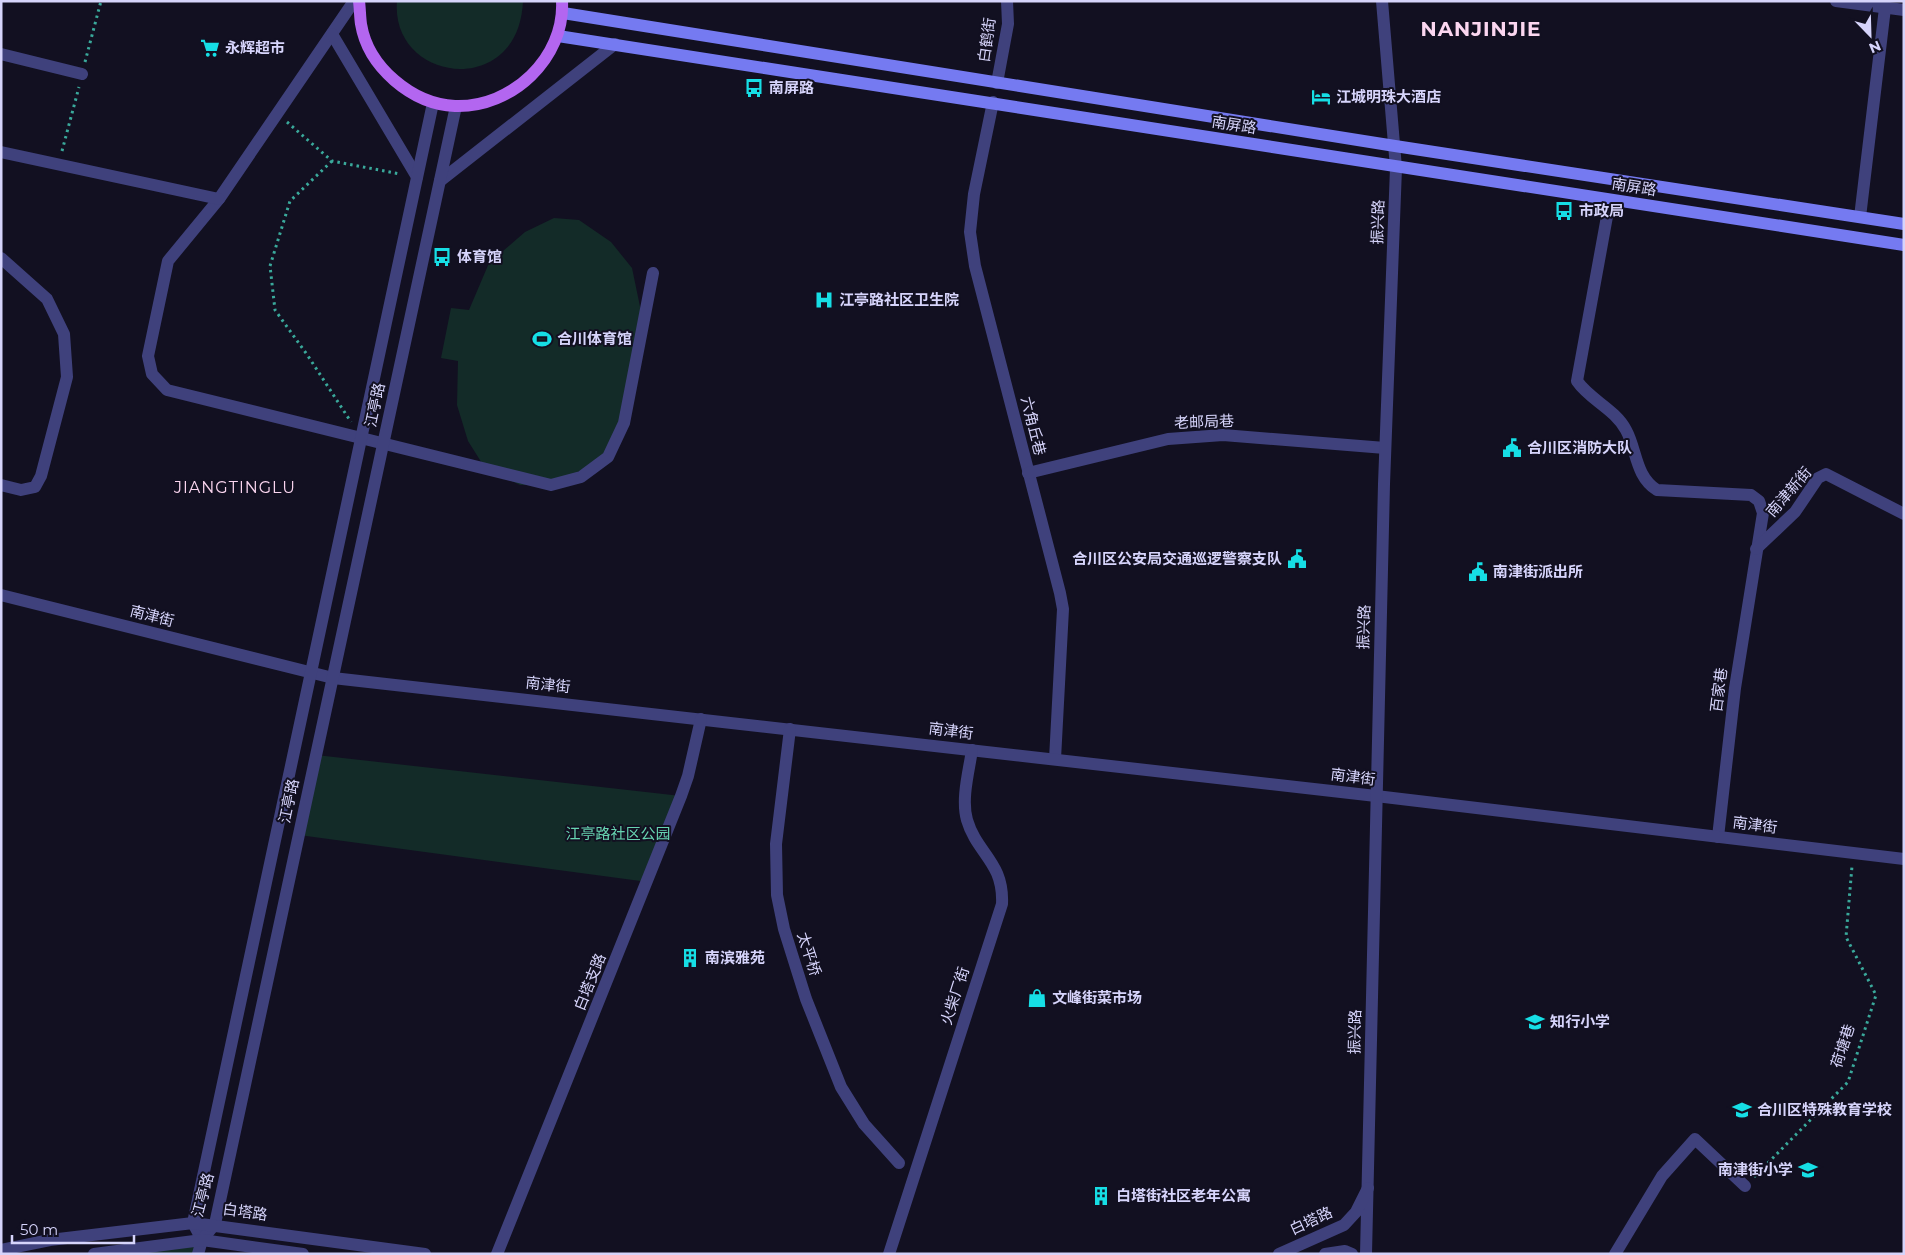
<svg xmlns="http://www.w3.org/2000/svg" width="1905" height="1255" viewBox="0 0 1905 1255" font-family="Montserrat,'Noto Sans SC',sans-serif">
<style>
.green{fill:#132b28}
.lines{fill:none;stroke-linecap:round;stroke-linejoin:round}
.path{stroke:#3aa99b;stroke-width:3;stroke-dasharray:2.5 4;stroke-linecap:butt}
.minor{stroke:#3f417c;stroke-width:12}
.tertiary{stroke:#3f417c;stroke-width:12}
.secondary{stroke:#757af1;stroke-width:12}
.primary{stroke:#b366f0;stroke-width:12}
.labels{text-anchor:middle;stroke-width:4;stroke-linejoin:round;paint-order:stroke}
.street-label{font-size:15px;fill:#d6d4fb;stroke:#121021}
.poi-label{font-size:15px;font-weight:bold;fill:#d6d4fb;stroke:#121021;text-anchor:start}
.park-label{font-size:15px;fill:#67d4b1;stroke:#121021}
.neighbourhood-label{font-size:16px;letter-spacing:1px;fill:#fbd6f0;stroke:#121021}
.district-label{font-size:20px;font-weight:bold;letter-spacing:1px;fill:#fbd6f0;stroke:#121021}
</style>
<rect width="100%" height="100%" fill="#121021"/>
<g class="green">
<path d="M397,1H523C519,100 390,83 397,1Z"/>
<path d="M554,218L579,220L611,242L632,268L643,321L627,408L608,457L551,485H520L485,468L468,441L457,405L458,361L441,358L451,308L469,310L489,263L525,232Z"/>
<path d="M316,755L681,796L648,882L299,835Z"/>
<path d="M202,1240L198,1254H94Z"/>
</g>
<g class="lines">
<g class="path">
<path d="M85,62L101,1"/>
<path d="M287,122L332,161L400,174"/>
<path d="M62,151L79,87"/>
<path d="M332,161L290,201L270,266L275,310L308,356L351,422"/>
<path d="M1754,1177L1848,1082L1876,995L1846,937L1852,866"/>
</g>
<g class="minor">
<path d="M354,1L219,199L168,261L148,356L152,374L167,390L551,485L581,477L608,457L624,423L653,273"/>
<path d="M1836,1L1904,10"/>
<path d="M1,54L82,74"/>
<path d="M997,83L1008,24L1007,1"/>
<path d="M993,102L974,194L970,232L975,266L1060,593L1063,609L1055,759"/>
<path d="M1,152L219,199"/>
<path d="M1610,200L1577,381C1590,400 1615,409 1626,430C1637,450 1635,476 1657,490L1751,495L1759,501L1763,513L1735,688L1718,837"/>
<path d="M1860,217L1885,8"/>
<path d="M1,258L47,299L64,334L67,377L41,476L35,487L21,490L1,485"/>
<path d="M1028,473L1168,439L1223,435L1385,448"/>
<path d="M1756,549L1795,512L1818,478L1826,474L1904,514"/>
<path d="M1,595L333,678L1376,796L1904,859"/>
<path d="M790,729L776,844L777,895L784,929L806,999L841,1087L864,1124L899,1163"/>
<path d="M198,1254L202,1240"/>
<path d="M497,1254L681,796L688,776L701,719"/>
<path d="M889,1254L1002,904C1004,862 977,854 967,820C961,799 969,771 972,750"/>
<path d="M1366,1254L1384,484L1396,168L1382,1"/>
<path d="M1615,1254L1662,1176L1695,1139L1745,1186"/>
</g>
<g class="tertiary">
<path d="M332,34L417,177"/>
<path d="M440,181L615,44"/>
<path d="M202,1240L193,1223L433,103"/>
<path d="M202,1240L215,1224L456,106"/>
<path d="M1,1250L50,1240L193,1223L425,1254"/>
<path d="M94,1254L202,1240L303,1254"/>
<path d="M1279,1254L1344,1225L1356,1212L1368,1188"/>
<path d="M1325,1254L1345,1251L1352,1254"/>
</g>
<g class="secondary">
<path d="M563,13L1395,146L1904,224"/>
<path d="M558,36L1904,245"/>
</g>
<path class="primary" d="M359,1C360,9 360,17 361,24C368,67 412,104 455,106C512,108 565,58 562,1"/>
</g>
<defs>
<g id="supermarket-bare" transform="scale(1.5)"><path d="M-6-5.5h2.5l.6 2H6L4.5 2H-2.5L-4.4-4H-6ZM-1.5 3.2a1.3 1.3 0 1 0 .1 0ZM3 3.2a1.3 1.3 0 1 0 .1 0Z" fill="#16dee5" stroke="#121021" stroke-width="2.5" paint-order="stroke"/></g>
<g id="bus-bare" transform="scale(1.5)"><path d="M-5-6H5V4H4V6H2V4H-2V6H-4V4H-5ZM-3.5-4V0h7V-4ZM-3.5 1.2v1.5H-2V1.2ZM2 1.2v1.5H3.5V1.2Z" fill="#16dee5" stroke="#121021" stroke-width="2.5" paint-order="stroke"/></g>
<g id="hotel-bare" transform="scale(1.5)"><path d="M-6-4.5h1.5V1H6V5H4.5V3h-9V5H-6ZM-4 0a1.8 1.8 0 1 1 3.6 0ZM.5 0V-2.5h3Q6-2.5 6 0Z" fill="#16dee5" stroke="#121021" stroke-width="2.5" paint-order="stroke"/></g>
<g id="hospital-bare" transform="scale(1.5)"><path d="M-5-5h3v3.5h4V-5h3V5h-3V1.5h-4V5h-3Z" fill="#16dee5" stroke="#121021" stroke-width="2.5" paint-order="stroke"/></g>
<g id="stadium-bare" transform="scale(1.5)"><path d="M0-5a6.5 5 0 1 0 0 10a6.5 5 0 1 0 0-10ZM-3.5-1.8h7v3.6h-7Z" fill="#16dee5" stroke="#121021" stroke-width="2.5" paint-order="stroke"/></g>
<g id="civic-bare" transform="scale(1.5)"><path d="M-.6-6.5H3V-4.5H.6V-3L4-1V1h2V6H-6V1h2V-1L-.6-3ZM-1.2 2.5V6h2.4V2.5Z" fill="#16dee5" stroke="#121021" stroke-width="2.5" paint-order="stroke"/></g>
<g id="building-bare" transform="scale(1.5)"><path d="M-4-6H4V6H1V3H-1V6H-4ZM-2.5-4.3h1.7v1.8h-1.7ZM.8-4.3h1.7v1.8H.8ZM-2.5-1h1.7V.8h-1.7ZM.8-1h1.7V.8H.8Z" fill="#16dee5" stroke="#121021" stroke-width="2.5" paint-order="stroke"/></g>
<g id="shop-bare" transform="scale(1.5)"><path d="M-5-2.5h2.3a2.7 3.5 0 0 1 5.4 0H5L5.5 6h-11ZM-1.5-2.5h3a1.5 2.3 0 0 0-3 0Z" fill="#16dee5" stroke="#121021" stroke-width="2.5" paint-order="stroke"/></g>
<g id="school-bare" transform="scale(1.5)"><path d="M0-5L7-2L0 1L-7-2ZM-4 1L0 2.5L4 1V4Q0 6-4 4Z" fill="#16dee5" stroke="#121021" stroke-width="2.5" paint-order="stroke"/></g>
</defs>
<g fill-rule="evenodd">
<use href="#supermarket-bare" x="210" y="48"/>
<use href="#bus-bare" x="754" y="88"/>
<use href="#hotel-bare" x="1321" y="97"/>
<use href="#bus-bare" x="1564" y="211"/>
<use href="#bus-bare" x="442" y="257"/>
<use href="#hospital-bare" x="824" y="300"/>
<use href="#stadium-bare" x="542" y="339"/>
<use href="#civic-bare" x="1512" y="448"/>
<use href="#civic-bare" x="1297" y="559"/>
<use href="#civic-bare" x="1478" y="572"/>
<use href="#building-bare" x="690" y="958"/>
<use href="#shop-bare" x="1037" y="998"/>
<use href="#school-bare" x="1535" y="1022"/>
<use href="#school-bare" x="1742" y="1110"/>
<use href="#school-bare" x="1808" y="1170"/>
<use href="#building-bare" x="1101" y="1196"/>
</g>
<g class="labels">
<g class="street-label">
<text transform="translate(987 40) rotate(-82)" y="5">白鹤街</text>
<text transform="translate(1234 125) rotate(9)" y="5">南屏路</text>
<text transform="translate(1634 187) rotate(9)" y="5">南屏路</text>
<text transform="translate(1378 222) rotate(-88)" y="5">振兴路</text>
<text transform="translate(375 405) rotate(-78)" y="5">江亭路</text>
<text transform="translate(1204 422) rotate(-2)" y="5">老邮局巷</text>
<text transform="translate(1033 426) rotate(76)" y="5">六角丘巷</text>
<text transform="translate(1789 492) rotate(-49)" y="5">南津新街</text>
<text transform="translate(152 616) rotate(14)" y="5">南津街</text>
<text transform="translate(1364 627) rotate(-88)" y="5">振兴路</text>
<text transform="translate(548 685) rotate(6)" y="5">南津街</text>
<text transform="translate(1719 690) rotate(-83)" y="5">百家巷</text>
<text transform="translate(951 731) rotate(7)" y="5">南津街</text>
<text transform="translate(1353 777) rotate(7)" y="5">南津街</text>
<text transform="translate(289 801) rotate(-78)" y="5">江亭路</text>
<text transform="translate(1755 825) rotate(7)" y="5">南津街</text>
<text transform="translate(809 954) rotate(72)" y="5">太平桥</text>
<text transform="translate(590 982) rotate(-68)" y="5">白塔支路</text>
<text transform="translate(955 996) rotate(-72)" y="5">火柴厂街</text>
<text transform="translate(1355 1032) rotate(-89)" y="5">振兴路</text>
<text transform="translate(1843 1046) rotate(-72)" y="5">荷塘巷</text>
<text transform="translate(203 1195) rotate(-75)" y="5">江亭路</text>
<text transform="translate(245 1212) rotate(8)" y="5">白塔路</text>
<text transform="translate(1311 1221) rotate(-25)" y="5">白塔路</text>
</g>
<g class="poi-label">
<text x="225" y="53">永辉超市</text>
<text x="769" y="93">南屏路</text>
<text x="1336" y="102">江城明珠大酒店</text>
<text x="1579" y="216">市政局</text>
<text x="457" y="262">体育馆</text>
<text x="839" y="305">江亭路社区卫生院</text>
<text x="557" y="344">合川体育馆</text>
<text x="1527" y="453">合川区消防大队</text>
<text x="1282" y="564" text-anchor="end">合川区公安局交通巡逻警察支队</text>
<text x="1493" y="577">南津街派出所</text>
<text x="705" y="963">南滨雅苑</text>
<text x="1052" y="1003">文峰街菜市场</text>
<text x="1550" y="1027">知行小学</text>
<text x="1757" y="1115">合川区特殊教育学校</text>
<text x="1793" y="1175" text-anchor="end">南津街小学</text>
<text x="1116" y="1201">白塔街社区老年公寓</text>
</g>
<g class="park-label">
<text x="618" y="839">江亭路社区公园</text>
</g>
<g class="neighbourhood-label">
<text x="235" y="493">JIANGTINGLU</text>
</g>
<g class="district-label">
<text x="1481" y="36">NANJINJIE</text>
</g>
</g>
<rect width="1905" height="1255" fill="none" stroke="#d6d4fb" stroke-width="5"/>
<g transform="translate(1870 35) rotate(157)" stroke="#121021" stroke-width="4" paint-order="stroke">
<path d="M0-4L9 19L0 12L-9 19Z" fill="#d6d4fb"/>
<text y="-8" font-size="14" font-weight="bold" text-anchor="middle" fill="#d6d4fb">N</text>
</g>
<path d="M12 1235v8h122v-8" fill="none" stroke="#d6d4fb" stroke-width="2.5"/>
<text x="20" y="1235" font-size="15" fill="#d6d4fb" stroke="#121021" stroke-width="4" paint-order="stroke">50 m</text>
</svg>
